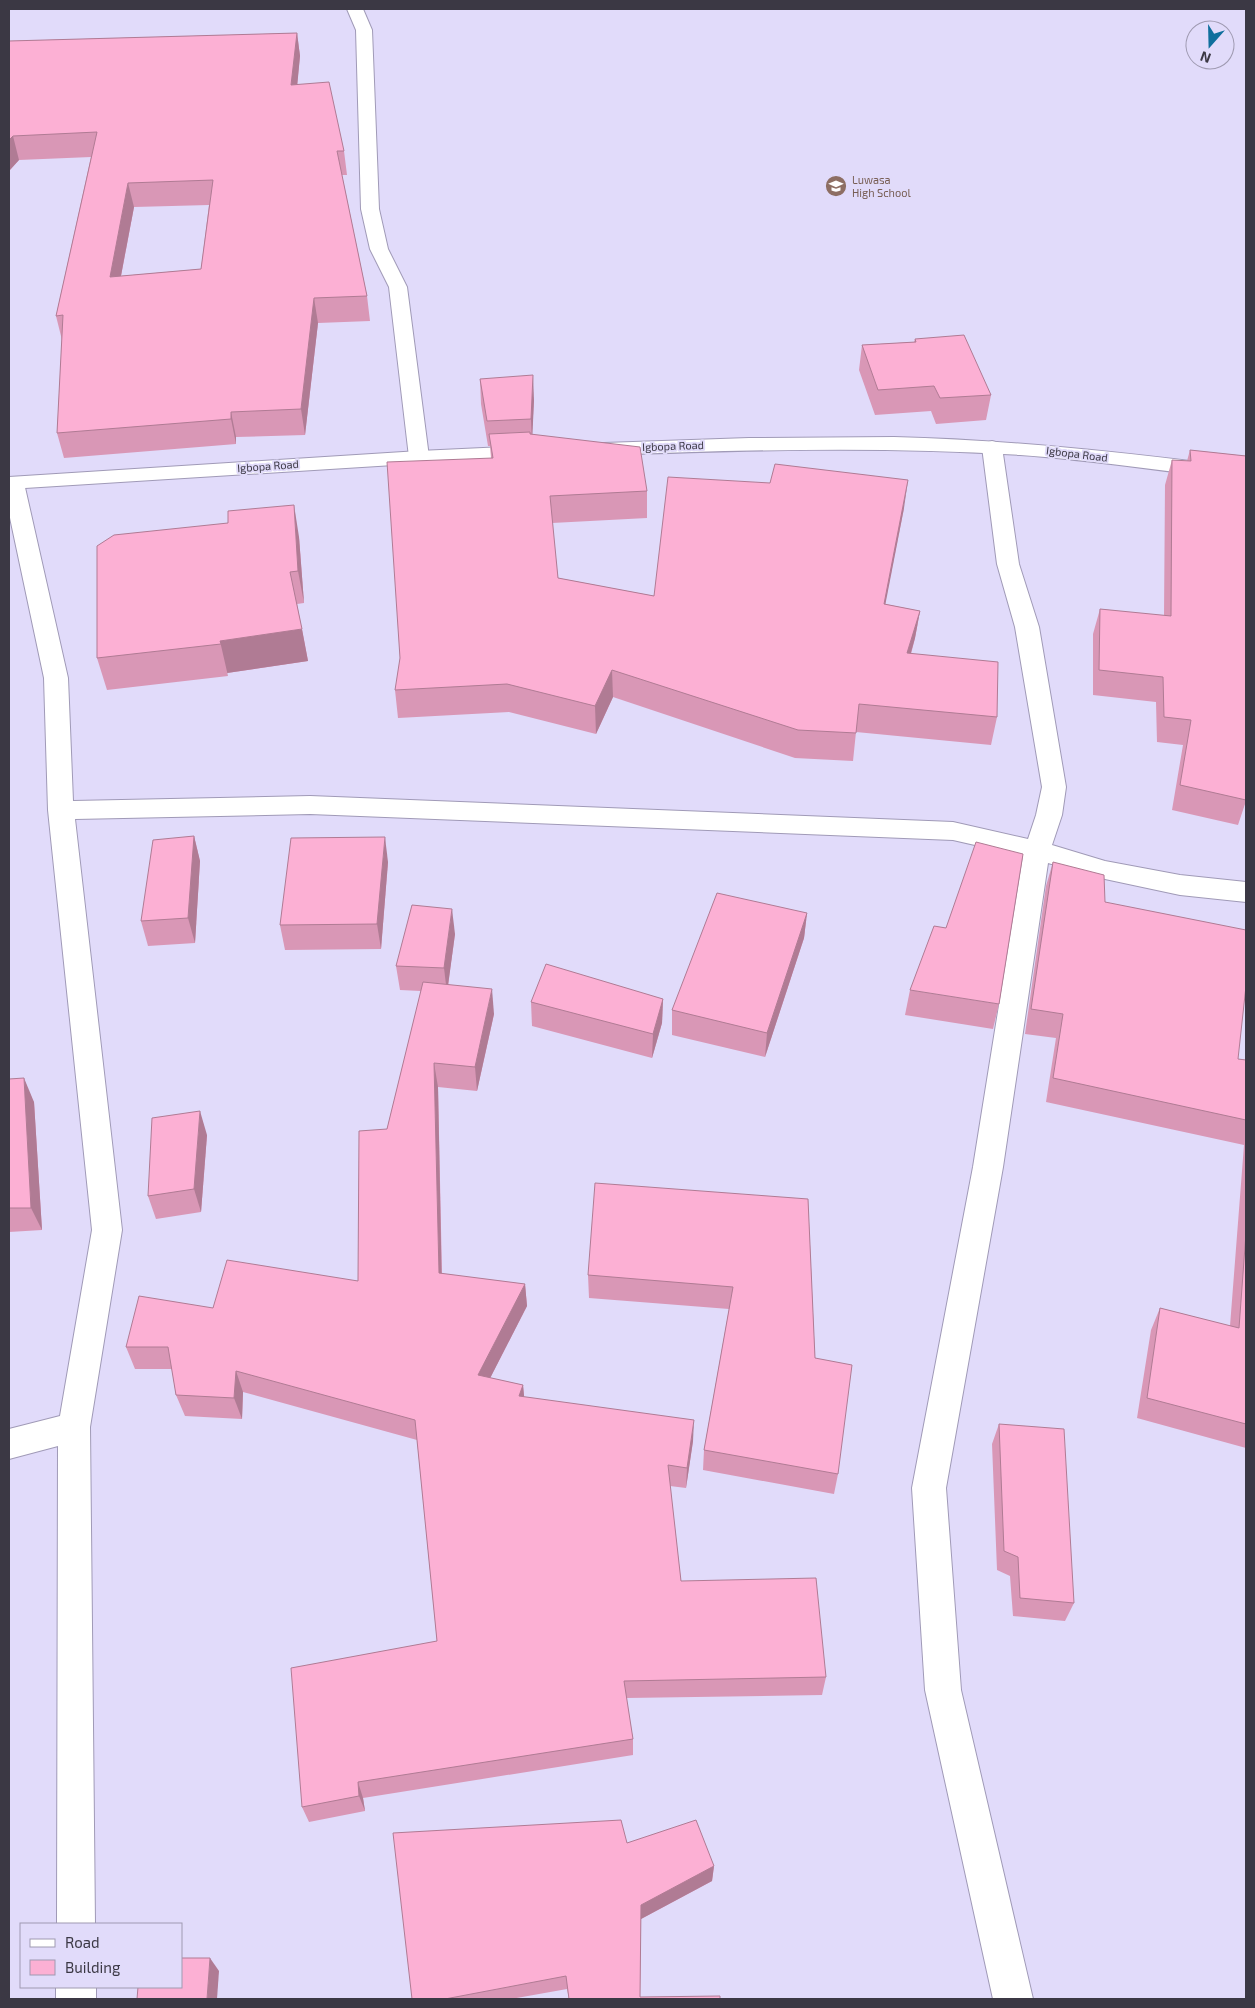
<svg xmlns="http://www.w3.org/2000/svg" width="1255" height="2008" viewBox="0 0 1255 2008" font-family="'Exo 2',sans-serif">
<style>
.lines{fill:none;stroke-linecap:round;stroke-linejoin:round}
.minor-casing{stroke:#a09ab7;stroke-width:2}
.tertiary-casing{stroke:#a09ab7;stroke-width:2}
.minor{fill:#fff;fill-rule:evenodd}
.tertiary{fill:#fff;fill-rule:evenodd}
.wall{fill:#d997b6;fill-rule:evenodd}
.shaded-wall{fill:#b07b94}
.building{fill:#fcb0d4;stroke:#b07b94;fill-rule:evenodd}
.labels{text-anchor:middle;stroke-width:4;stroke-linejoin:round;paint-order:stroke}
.far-education-label{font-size:11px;fill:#785e54;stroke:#e1dbfa;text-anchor:start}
.far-street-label{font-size:11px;fill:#3b3844;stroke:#e1dbfa}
</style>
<rect width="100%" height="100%" fill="#e1dbfa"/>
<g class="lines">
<g class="minor-casing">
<g id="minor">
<path d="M347,9H363L372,30L379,209L388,249L407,287L429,457L426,461L419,463L412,461L409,457L389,287L370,249L361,209L356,30Z"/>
<path d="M992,441L999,443L1002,447L1019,564L1039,627L1066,787L1062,815L1052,845L1105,861L1180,875L1246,882V902L1180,895L1105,879L1048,863L1003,1167L946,1488L961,1690L1033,1999H993L925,1690L912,1488L973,1167L1023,856L953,840L310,814L75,819L122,1230L90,1427L95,1924H57L58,1446L9,1459V1429L60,1416L92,1230L48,810L44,678L9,513V478H21L24,483L68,678L73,801L310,796L953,822L1028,839L1036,815L1042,787L1015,627L997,564L982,447L985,443Z"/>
<rect x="56" y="1987" width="40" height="12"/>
</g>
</g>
<g class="tertiary-casing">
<g id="tertiary">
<path d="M894,437C1012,440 1129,453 1246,468V480C1171,473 1096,460 1020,455C882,446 743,450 604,455L597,453L594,449L597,445L604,443L749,438Z"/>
<path d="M529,446L536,448L539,452L536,456L9,489V477L419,451Z"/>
</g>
</g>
<use href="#minor" class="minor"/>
<use href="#tertiary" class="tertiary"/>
</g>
<g class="wall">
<path d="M297,33L300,56L297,85L344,151L347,175H342L367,296L370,321L318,323L305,435L236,437V444L64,458L57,433L62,340L56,316L91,157L19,160L9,171V41ZM209,205L201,269L121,276L134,207Z"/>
<path d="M915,339L991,395L986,420L936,424L931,411L875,415L859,370L862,345L914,342Z"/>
<path d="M480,379L534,400L532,434L647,491V518L552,523L558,578L654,596L904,508L885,604L920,611L915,638L911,654L997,717L991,745L856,732L853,761L795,758L613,697L596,734L509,712L398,718L395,690L491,458L490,446H488L481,404Z"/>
<path d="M1190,450L1246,456V801L1238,825L1172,810L1183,745L1157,742L1156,702L1093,695V634L1100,609L1164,616L1165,485L1172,460L1187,461Z"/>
<path d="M299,537L304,603L297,604L308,661L227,673L228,676L107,690L97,658Z"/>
<path d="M194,836L200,861L195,943L148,946L141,921Z"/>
<path d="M388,862L381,949L285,950L280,925Z"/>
<path d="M1053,862L1105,902L1238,1059L1246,1060V1448L1137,1418L1151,1330L1160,1308L1230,1326L1244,1145L1046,1102L1056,1038L1025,1034L1046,886Z"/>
<path d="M807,913L804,938L765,1057L672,1035V1010Z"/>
<path d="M455,934L448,985L494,1014L477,1091L438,1087L442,1274L525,1284L527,1306L490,1378L523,1385L524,1397L693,1441L686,1488L670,1486L681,1581L826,1677L822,1695L626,1698L633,1739V1755L363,1798L365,1811L309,1822L302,1807L437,1641L417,1440L243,1392L242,1419L185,1416L176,1395L172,1369H135L126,1347L213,1308L358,1281L387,1129L421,991L400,990L396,966Z"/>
<path d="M910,990L999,1004L993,1029L905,1015Z"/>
<path d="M663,999L662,1023L652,1058L532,1026L531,1002Z"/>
<path d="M9,1079L34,1102L42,1230L9,1232Z"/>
<path d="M207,1135L201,1212L156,1219L148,1196Z"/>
<path d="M808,1199L815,1358L838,1474L834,1494L703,1470L704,1450L729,1309L589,1298L588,1275Z"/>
<path d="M999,1424L1074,1603L1065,1621L1013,1616L1010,1576L997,1570L992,1444Z"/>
<path d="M627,1843L714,1866L712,1881L641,1919L640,1997L720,1999H569L567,1989L511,1999H412Z"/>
</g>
<g class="shaded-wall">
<path d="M297,33L300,56L295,109L291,85Z"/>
<path d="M13,136L19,160L9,171V140Z"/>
<path d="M128,183L134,207L116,302L110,277Z"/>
<path d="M314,298L318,323L305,435L301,409Z"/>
<path d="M533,375L534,400L532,444L531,419Z"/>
<path d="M231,412L236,437V444L231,419Z"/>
<path d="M908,480L904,508L880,632L884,604Z"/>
<path d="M294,505L299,537L304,603L298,571Z"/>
<path d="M920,611L915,638L903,681L907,653Z"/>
<path d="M302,629L308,661L227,673L228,676L220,641Z"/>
<path d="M612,670L613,697L596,734L595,706Z"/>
<path d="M194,836L200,861L195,943L188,918Z"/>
<path d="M385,837L388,862L381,949L377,924Z"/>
<path d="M452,909L455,934L447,993L444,968Z"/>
<path d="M807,913L804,938L765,1057L767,1033Z"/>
<path d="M492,989L494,1014L477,1091L475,1067Z"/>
<path d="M663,999L662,1023L652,1058L653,1034Z"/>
<path d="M434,1063L438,1087L442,1296L439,1273Z"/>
<path d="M24,1078L34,1102L42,1230L31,1208Z"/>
<path d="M200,1111L207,1135L201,1212L194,1189Z"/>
<path d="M525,1284L527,1306L481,1396L478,1375Z"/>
<path d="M236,1371L243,1392L242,1419L234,1398Z"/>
<path d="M523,1385L525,1406L519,1396Z"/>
<path d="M694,1420L693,1441L686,1488L687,1468Z"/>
<path d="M358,1782L363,1798L365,1811L359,1796Z"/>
<path d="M714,1866L712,1881L641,1919V1905Z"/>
<path d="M210,1958L219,1971L217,1999H207Z"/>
</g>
<g class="building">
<path d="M297,33L291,85L329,82L344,151H337L367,296L314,298L301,409L231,412V419L57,433L63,315L56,316L97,132L13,136L9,140V41ZM213,180L201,269L110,277L128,183Z"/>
<path d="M964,335L991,395L940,398L934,386L878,390L862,345L916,342L915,339Z"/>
<path d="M533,375L531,419L487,421L480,379Z"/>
<path d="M530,432V434L640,447L647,491L550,496L558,578L654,596L668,477L770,483L775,464L908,480L884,604L920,611L907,653L998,662L997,717L859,704L856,733L798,730L612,670L595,706L507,684L395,690L400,658L387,462L493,458L489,434Z"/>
<path d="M1190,450L1246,456V800L1180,785L1191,720L1164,717L1163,677L1099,670L1100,609L1171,616L1172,460L1191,461Z"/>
<path d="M294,505L298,571L290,572L302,629L220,641L221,644L97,658V546L114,535L228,523V511Z"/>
<path d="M194,836L188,918L141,921L153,840Z"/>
<path d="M385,837L377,924L280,925L291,838Z"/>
<path d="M976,842L1023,854L999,1004L910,990L934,926L946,928Z"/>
<path d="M1053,862L1104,875L1105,902L1246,930V986L1238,1059L1246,1060V1120L1053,1078L1063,1014L1031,1009Z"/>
<path d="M717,893L807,913L767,1033L672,1010Z"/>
<path d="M412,905L452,909L444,968L396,966Z"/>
<path d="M546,964L663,999L653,1034L531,1002Z"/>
<path d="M423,982L492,989L475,1067L434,1063L439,1273L525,1284L478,1375L523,1385L519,1396L694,1420L687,1468L668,1465L681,1581L816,1578L826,1677L624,1681L633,1739L358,1782L359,1796L302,1807L291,1668L437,1641L415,1420L236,1371L234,1398L176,1395L168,1347H126L139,1296L213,1308L227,1260L358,1281L359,1131L387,1129Z"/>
<path d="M24,1078L31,1208H9V1079Z"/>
<path d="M200,1111L194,1189L148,1196L152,1118Z"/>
<path d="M595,1183L808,1199L815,1358L852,1365L838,1474L704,1450L733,1287L588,1275Z"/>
<path d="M1246,1233V1424L1147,1398L1160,1308L1239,1328Z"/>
<path d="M999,1424L1064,1429L1074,1603L1020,1598L1018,1557L1004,1551Z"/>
<path d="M621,1820L627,1843L696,1820L714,1866L641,1905L640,1997L720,1996V1999H569L566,1976L445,1999H412L393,1833Z"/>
<path d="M181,1958H210L207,1999H137L138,1987H181Z"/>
</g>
<defs>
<g id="school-disc" transform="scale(1.125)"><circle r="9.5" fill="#8d6e63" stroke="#e1dbfa"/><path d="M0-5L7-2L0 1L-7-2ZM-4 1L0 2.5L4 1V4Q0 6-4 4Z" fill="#fff"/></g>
</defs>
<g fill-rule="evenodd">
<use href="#school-disc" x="836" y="186"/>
</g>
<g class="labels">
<g class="far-education-label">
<text x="852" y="184">Luwasa<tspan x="852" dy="13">High School</tspan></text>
</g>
<g class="far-street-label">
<text transform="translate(673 446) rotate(-2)" y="4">Igbopa Road</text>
<text transform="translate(1077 454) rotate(7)" y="4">Igbopa Road</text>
<text transform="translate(268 466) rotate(-4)" y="4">Igbopa Road</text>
</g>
</g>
<rect width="1255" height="2008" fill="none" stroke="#3b3844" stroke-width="20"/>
<rect x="20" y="1923" width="162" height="65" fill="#e1dbfa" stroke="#9f9ab1"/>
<rect x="30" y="1939" width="25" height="8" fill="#ffffff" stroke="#9f9ab1"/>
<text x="65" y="1948" font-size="15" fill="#3b3844">Road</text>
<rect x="30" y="1960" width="25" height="15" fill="#fcb0d4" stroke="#9f9ab1"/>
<text x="65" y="1973" font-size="15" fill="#3b3844">Building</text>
<g transform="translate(1210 45) rotate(200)"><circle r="24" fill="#e1dbfa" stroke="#9f9ab1"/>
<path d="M0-4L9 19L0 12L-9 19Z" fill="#0f6f9d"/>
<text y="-8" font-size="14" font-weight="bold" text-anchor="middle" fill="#3b3844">N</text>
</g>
</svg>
